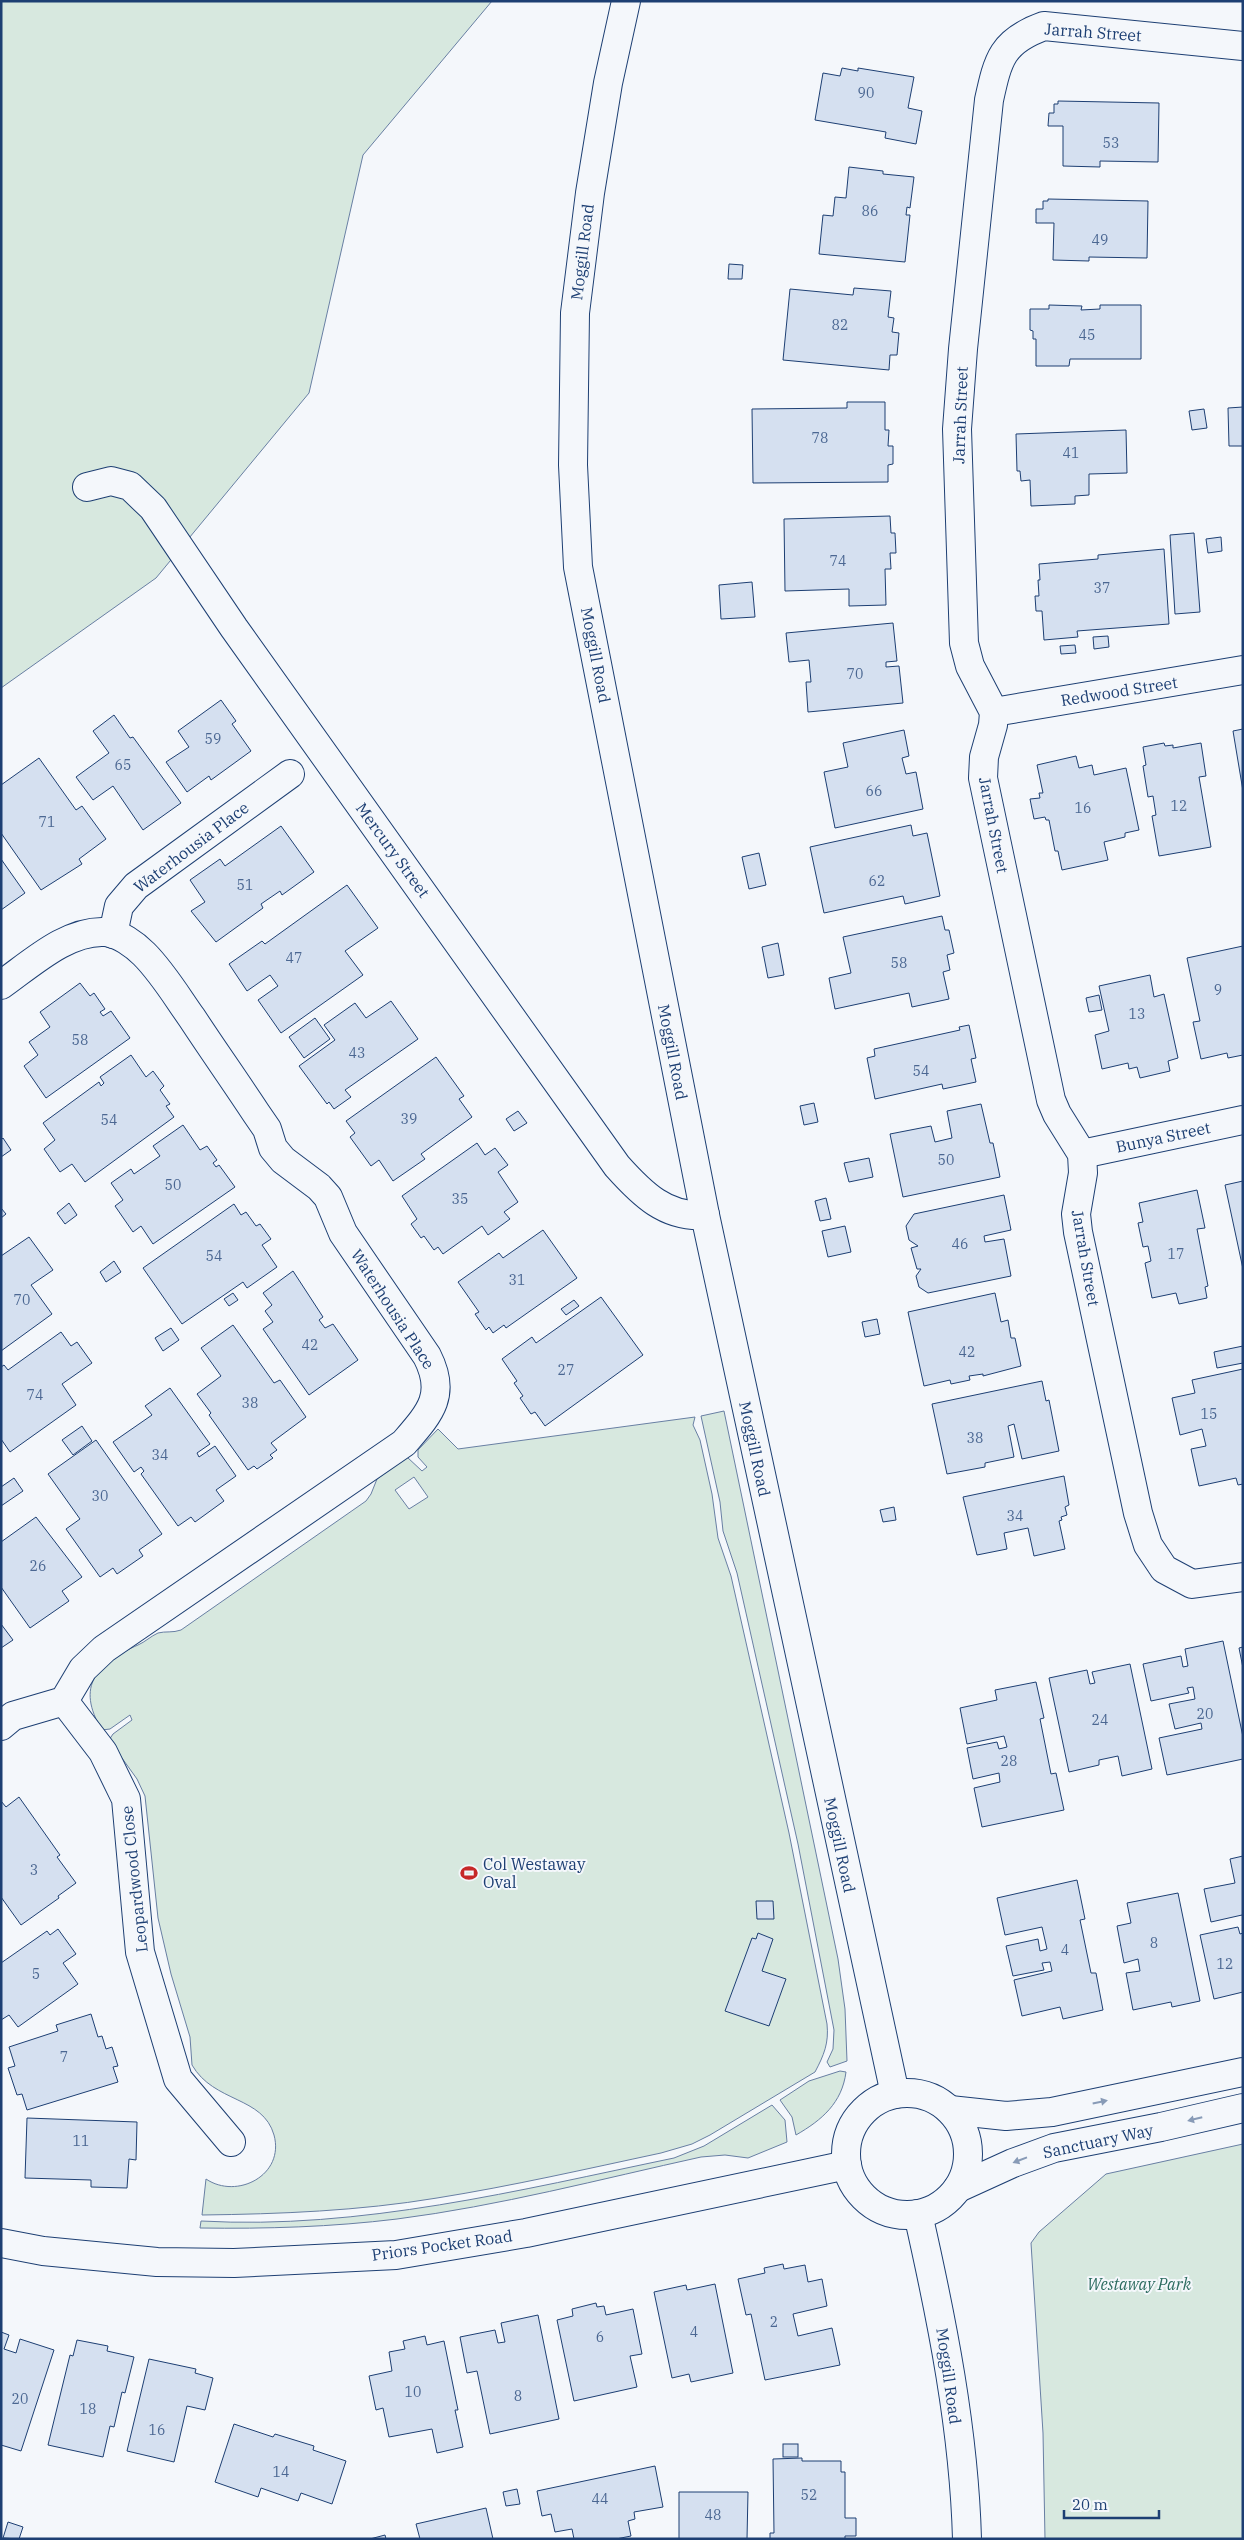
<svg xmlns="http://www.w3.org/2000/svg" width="1244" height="2540" viewBox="0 0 1244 2540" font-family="'IBM Plex Serif',serif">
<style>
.green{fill:#d7e8df;stroke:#687fa3;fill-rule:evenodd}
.building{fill:#d5e0f0;stroke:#1d3f73}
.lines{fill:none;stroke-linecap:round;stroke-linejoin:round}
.minor-casing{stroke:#1d3f73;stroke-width:30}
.major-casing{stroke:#1d3f73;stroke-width:30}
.minor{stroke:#f4f7fb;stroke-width:28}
.major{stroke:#f4f7fb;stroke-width:28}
.oneway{fill:#889bb7}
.labels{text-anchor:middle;stroke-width:4;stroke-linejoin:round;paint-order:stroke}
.number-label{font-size:14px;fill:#4b6792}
.street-label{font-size:16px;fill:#1d3f73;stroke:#f4f7fb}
.poi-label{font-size:16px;fill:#1d3f73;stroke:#f4f7fb;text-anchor:start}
.park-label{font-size:16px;font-style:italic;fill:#2c6c60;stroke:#f4f7fb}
</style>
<rect width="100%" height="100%" fill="#f4f7fb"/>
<g class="green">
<path d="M1,1H492L363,155L309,393L156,578L1,688Z"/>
<path d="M724,1411L838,1959L845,2009L847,2061L830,2067L827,2062L833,2049L834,2030L798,1844L737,1573L723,1531L720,1502L701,1416Z"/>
<path d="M695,1417L693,1425L700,1440L712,1494L718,1538L731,1576L789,1833L827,2024C829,2043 824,2055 815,2072L710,2135L692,2144L661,2153C586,2169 512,2186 437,2198C359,2211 280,2214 202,2215L206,2179C237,2200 285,2175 274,2135C263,2096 214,2103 192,2065L190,2037L171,1974L158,1918L145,1796L137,1779L109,1740L113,1734L132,1720L130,1715L110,1729L102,1730C75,1686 97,1663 138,1645C145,1642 151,1636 158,1633C165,1631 173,1633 181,1630L366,1501L371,1494L377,1479L407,1457L422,1471L427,1467L418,1457V1450L438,1429L458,1449ZM414,1477L428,1497L409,1509L395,1490Z"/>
<path d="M840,2071L846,2072C842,2103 822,2120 796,2135L792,2117L780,2100L809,2081Z"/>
<path d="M772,2105L785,2120L787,2142L748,2158L725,2155L701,2157C601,2179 499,2206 397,2219C332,2227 266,2229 200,2228L201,2221C360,2230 520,2190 674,2158L704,2146Z"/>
<path d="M1243,2144V2539H1045L1043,2433L1031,2243L1039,2232L1106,2174Z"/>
</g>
<g class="building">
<path d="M842,68L858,71V68L914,77L908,108L922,111L916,144L885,138L886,132L815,120L823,73L840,76Z"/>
<path d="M1058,101L1159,103L1158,162L1100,161V167L1063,166V126H1048L1049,113H1054V104H1058Z"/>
<path d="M849,167L883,171V174L914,177L910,208L907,207L906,215H910L905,262L819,254L823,215L833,216L835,197L846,198Z"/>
<path d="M1048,199L1148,201L1147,258L1089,257V261L1053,260L1054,223H1036V209H1043V201H1048Z"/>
<path d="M729,264L743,265L742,279H728Z"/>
<path d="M854,288L891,291L888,317L894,318L892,332L899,333L897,355H890L889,370L783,360L790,289L853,295Z"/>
<path d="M1049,305L1082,306L1081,310L1100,309V305H1141V359H1070L1069,366H1036V339H1033V331L1030,330V309H1049Z"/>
<path d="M847,402H885V430H889L888,446H893V464L888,465V482L753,483L752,409L847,408Z"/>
<path d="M1243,407V446H1229L1228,408Z"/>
<path d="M1204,409L1207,428L1192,430L1189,411Z"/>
<path d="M1126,430L1127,473L1089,474V495L1075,496V504L1031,506L1030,480L1021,481L1020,471H1017L1016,434Z"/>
<path d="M890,516L891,533H895L896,553H890L891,569H885L886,605L849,606V589L785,591L784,519Z"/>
<path d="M1194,533L1200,612L1175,614L1170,535Z"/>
<path d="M1221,537L1222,551L1208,553L1206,539Z"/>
<path d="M1164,549L1169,624L1077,631L1078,637L1044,640L1042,611H1036L1035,596H1039L1038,580H1040L1039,564L1098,559V555Z"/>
<path d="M752,582L755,617L721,619L719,585Z"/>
<path d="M893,623L897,661L886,662V667L899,666L903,703L808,712L806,682H811L809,660L789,662L786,633Z"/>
<path d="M1108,636L1109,647L1094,649L1093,637Z"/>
<path d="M1075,645L1076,653L1061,654L1060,646Z"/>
<path d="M221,700L236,721L232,724L251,751L211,780L209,776L187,792L166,762L189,747L178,731Z"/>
<path d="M114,715L130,738L133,737L181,803L143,830L113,786L93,800L76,777L109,753L93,731Z"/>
<path d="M1243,729V791L1233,731Z"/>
<path d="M904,730L909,756L902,758L906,774L916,772L923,809L835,828L824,772L848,767L843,743Z"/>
<path d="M1164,743L1165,746L1173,745V748L1201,743L1206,776L1199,777L1211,847L1159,856L1152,816L1156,815L1153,796L1148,797L1143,766L1146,765L1143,747Z"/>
<path d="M1076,756L1079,768L1092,765L1094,775L1126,768L1139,830L1125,833V837L1104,842L1108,860L1062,870L1058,851H1055L1049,820H1046L1045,817L1034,819L1030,799L1040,798L1039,793H1043L1037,765Z"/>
<path d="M39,758L76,810L82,806L106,839L79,859L82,864L41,890L1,833V785Z"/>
<path d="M911,825L913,836L927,833L940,896L905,904L903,896L824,913L810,847Z"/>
<path d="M281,826L314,872L282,895L280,891L261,904L263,908L216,942L191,911L205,902L190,880L220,859L225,866Z"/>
<path d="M759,853L766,885L749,889L742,857Z"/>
<path d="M1,859L25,893L1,910Z"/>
<path d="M347,885L378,928L345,951L363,975L281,1033L258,1000L278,986L270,975L247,991L229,964L262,941L265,944Z"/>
<path d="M942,916L945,930H949L954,953L947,955L950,970L943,972L949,999L912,1007L909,993L835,1009L829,978L851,973L843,937Z"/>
<path d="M778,943L784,975L768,978L762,947Z"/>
<path d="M1243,946V1055L1228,1058L1227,1053L1201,1059L1193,1022L1200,1021L1187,958Z"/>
<path d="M1150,975L1154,997L1164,994L1178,1058L1168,1061L1170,1071L1140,1078L1137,1067L1129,1069L1128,1063L1102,1069L1095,1035L1109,1031L1099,986Z"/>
<path d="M80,983L90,996L94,993L105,1009L100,1012L103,1016L111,1011L130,1038L46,1098L24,1066L38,1055L29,1042L50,1027L40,1012Z"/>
<path d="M1099,995L1102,1010L1089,1012L1086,998Z"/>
<path d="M391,1001L418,1039L345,1090L351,1097L334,1109L329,1102L327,1104L299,1066L335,1040L324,1025L355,1003L366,1018Z"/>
<path d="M315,1018L330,1039L304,1058L289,1037Z"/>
<path d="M969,1025L976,1058L971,1059L976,1082L943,1089L942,1084L875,1099L867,1058L875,1056L874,1049L960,1030L959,1027Z"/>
<path d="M131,1055L146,1077L153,1071L164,1086L160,1090L170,1104L166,1106L174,1117L85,1182L72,1164L60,1172L44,1149L55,1140L43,1123L99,1082L101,1086L104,1083L100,1077Z"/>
<path d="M436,1057L464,1096L459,1099L472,1117L421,1154L425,1159L393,1181L379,1160L371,1166L350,1137L355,1133L346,1121Z"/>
<path d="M814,1103L818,1122L804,1125L800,1106Z"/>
<path d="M981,1104L990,1143H993L1000,1177L903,1197L890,1134L931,1126L935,1142L952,1138L947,1111Z"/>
<path d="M518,1111L527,1123L514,1131L506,1119Z"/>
<path d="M183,1125L200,1150L207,1146L217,1160L213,1163L216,1167L219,1165L235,1187L153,1244L141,1226L133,1232L115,1206L123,1200L111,1183L131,1169L134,1174L160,1156L153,1146Z"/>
<path d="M3,1138L11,1150L1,1157V1140Z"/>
<path d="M477,1143L485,1155L495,1148L508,1165L498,1172L518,1202L504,1212L510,1219L488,1235L482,1226L443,1254L438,1247L434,1250L424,1236L421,1238L411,1224L417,1219L402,1196Z"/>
<path d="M869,1158L873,1177L849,1182L844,1163Z"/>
<path d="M1243,1181V1269L1225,1185Z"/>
<path d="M1197,1190L1205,1228L1197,1229L1208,1286L1205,1287L1207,1298L1179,1304L1176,1293L1152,1298L1145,1263L1151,1261L1148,1246L1143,1247L1138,1223L1143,1222L1139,1203Z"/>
<path d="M1004,1195L1011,1230L984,1236L985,1242L1004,1239L1011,1276L928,1293L919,1287L916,1276L921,1269H917L911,1248L918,1246L909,1240L906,1226L914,1214Z"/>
<path d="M826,1198L831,1219L820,1221L815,1201Z"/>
<path d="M69,1203L77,1215L65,1224L57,1213Z"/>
<path d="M234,1204L241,1215L246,1212L256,1226L260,1224L271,1239L262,1245L277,1267L247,1288L243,1282L182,1324L143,1268Z"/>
<path d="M1,1208L6,1214L1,1218Z"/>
<path d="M845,1226L851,1252L828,1257L822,1231Z"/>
<path d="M543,1230L577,1278L506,1328L504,1325L493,1333L489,1327L486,1330L475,1314L479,1312L458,1282L499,1253L503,1258Z"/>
<path d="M29,1237L53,1270L31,1285L52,1314L1,1351V1256Z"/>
<path d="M114,1261L121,1272L106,1282L100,1272Z"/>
<path d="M293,1271L323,1317L319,1320L325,1328L333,1324L358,1360L309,1395L263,1329L273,1322L265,1311L272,1305L263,1293Z"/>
<path d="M233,1293L238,1300L229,1306L224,1299Z"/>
<path d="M995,1293L1001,1322L1008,1320L1011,1338H1015L1021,1366L983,1376V1374L969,1376L970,1380L951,1384L950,1380L924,1386L908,1312Z"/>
<path d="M601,1297L643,1355L545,1426L535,1412L531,1414L520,1398L523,1396L514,1383L517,1381L502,1359L532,1337L536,1343Z"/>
<path d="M574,1300L579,1306L566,1315L561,1309Z"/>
<path d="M877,1319L880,1334L865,1337L862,1322Z"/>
<path d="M233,1325L274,1383L280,1380L306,1417L271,1443L277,1450L270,1455L273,1458L257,1469L254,1466L248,1470L209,1415L211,1413L197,1394L221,1376L201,1348Z"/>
<path d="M171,1328L179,1340L163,1351L155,1338Z"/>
<path d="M61,1332L71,1346L77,1342L92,1363L62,1384L76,1405L10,1452L1,1439V1367L4,1365L8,1370Z"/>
<path d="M1243,1346V1363L1217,1368L1214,1352Z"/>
<path d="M1243,1369V1484L1238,1485L1236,1478L1199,1486L1191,1449L1206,1446L1202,1429L1180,1435L1172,1398L1195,1393L1192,1380Z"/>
<path d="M1042,1381L1046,1401L1049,1400L1059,1451L1022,1459L1014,1424L1008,1426L1014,1457L985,1463V1467L947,1474L932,1404Z"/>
<path d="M170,1388L210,1444L197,1453L199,1457L215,1446L236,1476L216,1490L224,1501L195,1522L191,1517L178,1526L141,1474L144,1471L141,1467L134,1472L113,1442L152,1415L145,1406Z"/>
<path d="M82,1426L92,1441L73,1455L62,1440Z"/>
<path d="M96,1440L162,1534L139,1550L143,1556L117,1574L113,1568L100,1577L66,1529L80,1519L48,1474Z"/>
<path d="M1064,1476L1069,1505L1065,1507L1067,1515L1061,1517L1062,1520L1059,1521L1065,1549L1034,1556L1028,1528L1004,1533L1007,1549L977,1555L963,1497Z"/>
<path d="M14,1478L23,1491L1,1506V1487Z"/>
<path d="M894,1507L896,1520L883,1522L880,1510Z"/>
<path d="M36,1517L82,1577L62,1591L69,1601L30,1628L1,1587V1542Z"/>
<path d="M1,1624L13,1640L1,1648Z"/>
<path d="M1223,1641L1243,1737V1759L1167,1775L1159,1738L1202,1729L1201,1723L1175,1729L1169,1704L1195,1699L1193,1687L1187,1688L1189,1693L1151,1701L1143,1664L1181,1656L1183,1667L1188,1666L1185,1649Z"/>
<path d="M1243,1647V1668L1239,1648Z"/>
<path d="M1130,1664L1152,1769L1122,1776L1118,1756L1099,1760V1765L1069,1772L1049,1678L1087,1670L1090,1684L1095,1683L1092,1672Z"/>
<path d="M1036,1682L1044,1718L1040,1719L1051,1774L1056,1773L1064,1810L982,1827L974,1788L1000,1782L999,1773L973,1779L967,1748L997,1742L999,1749L1007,1747L1004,1736L967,1744L960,1708L997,1700L995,1690Z"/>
<path d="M19,1797L60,1855L57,1857L76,1883L58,1896L59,1898L21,1925L1,1897V1801L6,1807Z"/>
<path d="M1243,1856V1917L1242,1915L1211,1922L1204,1889L1235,1883L1230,1859Z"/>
<path d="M1077,1880L1085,1919L1080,1920L1091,1973H1096L1103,2010L1063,2019L1060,2007L1022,2016L1014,1980L1052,1971L1050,1962L1042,1963L1044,1970L1013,1976L1006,1946L1038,1939L1040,1951L1047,1949L1042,1927L1005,1935L997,1898Z"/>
<path d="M1178,1893L1200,2001L1172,2007L1171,2002L1133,2010L1126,1973L1140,1971L1138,1959L1124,1963L1117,1926L1131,1923L1127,1903Z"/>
<path d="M756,1901H773L774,1919H757Z"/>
<path d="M1238,1927L1240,1934L1243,1933V1992L1214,1999L1200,1935Z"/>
<path d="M58,1929L76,1954L63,1963L78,1984L18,2027L9,2015L1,2020V1963L47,1931L50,1935Z"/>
<path d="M758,1933L773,1939L762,1971L786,1979L769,2026L725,2011L752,1938L756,1939Z"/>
<path d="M91,2014L98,2037L102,2036L106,2049L112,2047L118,2066L113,2067L118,2082L27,2110L22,2094L17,2095L8,2068L15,2066L9,2047L58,2031L56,2025Z"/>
<path d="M27,2118L137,2122L136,2160L129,2159L127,2188L91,2187V2180L25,2178Z"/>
<path d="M783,2264L784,2269L805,2265L808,2282L822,2279L827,2306L793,2314L798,2336L832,2328L840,2365L765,2380L751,2314L746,2315L738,2279L765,2273L764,2268Z"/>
<path d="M715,2284L733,2373L691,2382L689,2374L672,2378L654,2292L686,2285L687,2290Z"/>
<path d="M596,2303L597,2307L604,2306L606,2315L633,2309L642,2354L630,2356L637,2387L574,2401L557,2320L573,2316L572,2309Z"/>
<path d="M538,2315L559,2419L490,2434L477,2371L467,2373L460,2337L495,2330L498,2343L505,2342L501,2323Z"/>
<path d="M1,2332L9,2335L4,2349L16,2353L20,2339L54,2350L21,2451L1,2445Z"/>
<path d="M425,2336L427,2345L444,2341L458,2410H455L463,2447L437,2453L432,2429L389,2437L383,2408L376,2410L369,2376L392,2371L389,2352L405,2349L403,2341Z"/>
<path d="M77,2340L108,2346L107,2351L134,2357L125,2393L122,2392L114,2427L110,2426L103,2457L48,2445L70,2355L73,2356Z"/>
<path d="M149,2359L196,2369L195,2373L213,2378L205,2410L187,2406L174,2462L127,2451Z"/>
<path d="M234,2424L273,2437L275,2434L314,2446L313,2450L346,2461L332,2504L301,2493L298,2501L261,2488L258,2497L215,2482Z"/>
<rect x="783" y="2444" width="15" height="13"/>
<path d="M802,2458V2461H841V2472H845V2518H856V2536H845V2539H770V2533H774L773,2459Z"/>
<path d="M655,2466L663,2507L634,2512L635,2519L628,2521L631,2536L616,2539H574L572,2529L555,2532L551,2514L542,2516L537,2491Z"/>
<path d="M517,2489L520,2504L506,2506L503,2492Z"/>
<path d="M679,2492H748L747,2539H679Z"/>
<path d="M486,2508L493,2539H420L416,2524Z"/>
<path d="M8,2522L23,2527L19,2539L3,2538Z"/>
<path d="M385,2535L386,2539H370Z"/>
</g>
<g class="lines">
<g class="minor-casing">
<g id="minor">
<path d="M1243,46L1044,26C1002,41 998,59 989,100L963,349L957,429L964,643L970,666L994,712L993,725L984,757L983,778L1051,1100L1057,1114L1082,1154L1083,1173L1076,1214L1078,1232L1138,1513L1148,1545L1164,1569L1192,1584L1243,1577"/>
<path d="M87,487L111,481L130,486L153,508L234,628L617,1166C642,1194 666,1218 705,1215"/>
<path d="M994,712L1243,670"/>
<path d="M113,934L119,906L136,886L290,774"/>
<path d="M1,985C31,964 67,930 105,932C119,933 135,945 144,954C163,973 177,997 192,1018C213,1050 235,1081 256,1113L267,1129L273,1148L283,1160L319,1187L328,1197L343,1233L427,1356C447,1395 430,1413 404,1443L104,1649L83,1669L64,1701L13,1716L1,1726"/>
<path d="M1082,1154L1243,1120"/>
<path d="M64,1701L103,1752L126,1799L140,1952L178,2079L231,2142"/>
<path d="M950,2110L1006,2116L1052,2112L1243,2072"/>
<path d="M958,2188L1013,2163L1054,2148L1161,2127L1243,2108"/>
<path d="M1,2243L43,2251L157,2262L234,2263L396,2255L526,2233L847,2165"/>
</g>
</g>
<g class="major-casing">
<g id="major">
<path d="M626,1L608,83L590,193L575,313L573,465L578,567L705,1215L895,2094"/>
<circle cx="907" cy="2154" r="61"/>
<path d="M918,2214C942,2320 964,2430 967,2539"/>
</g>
</g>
<use href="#minor" class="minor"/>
<use href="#major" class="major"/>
</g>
<defs><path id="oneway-solid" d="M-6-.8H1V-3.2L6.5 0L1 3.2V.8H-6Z" transform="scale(1.25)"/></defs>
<g class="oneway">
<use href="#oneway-solid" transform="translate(1100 2102) rotate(-12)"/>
<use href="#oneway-solid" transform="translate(1195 2119) rotate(166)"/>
<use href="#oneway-solid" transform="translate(1020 2160) rotate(159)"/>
</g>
<defs>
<g id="stadium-bare" transform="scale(1.35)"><path d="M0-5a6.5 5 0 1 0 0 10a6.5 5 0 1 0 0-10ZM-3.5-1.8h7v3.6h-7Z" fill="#c62828" stroke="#f4f7fb" stroke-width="2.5" paint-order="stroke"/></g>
</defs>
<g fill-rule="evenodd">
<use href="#stadium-bare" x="469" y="1873"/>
</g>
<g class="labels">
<g class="number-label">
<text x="866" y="98">90</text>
<text x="1111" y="148">53</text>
<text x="870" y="216">86</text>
<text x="1100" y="245">49</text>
<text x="840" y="330">82</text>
<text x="1087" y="340">45</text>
<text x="820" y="443">78</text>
<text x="1071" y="458">41</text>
<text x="838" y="566">74</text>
<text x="1102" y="593">37</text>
<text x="855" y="679">70</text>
<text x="213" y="744">59</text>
<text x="123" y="770">65</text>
<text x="874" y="796">66</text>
<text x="1179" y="811">12</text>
<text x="1083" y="813">16</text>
<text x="47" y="827">71</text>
<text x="877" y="886">62</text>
<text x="245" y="890">51</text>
<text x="294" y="963">47</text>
<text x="899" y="968">58</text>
<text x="1218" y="995">9</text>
<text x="1137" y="1019">13</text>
<text x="80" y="1045">58</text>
<text x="357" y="1058">43</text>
<text x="921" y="1076">54</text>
<text x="409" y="1124">39</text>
<text x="109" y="1125">54</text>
<text x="946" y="1165">50</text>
<text x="173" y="1190">50</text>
<text x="460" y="1204">35</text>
<text x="960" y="1249">46</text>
<text x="1176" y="1259">17</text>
<text x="214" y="1261">54</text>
<text x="517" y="1285">31</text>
<text x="22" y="1305">70</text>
<text x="310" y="1350">42</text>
<text x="967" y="1357">42</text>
<text x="566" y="1375">27</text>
<text x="35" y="1400">74</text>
<text x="250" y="1408">38</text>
<text x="1209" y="1419">15</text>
<text x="975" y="1443">38</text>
<text x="160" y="1460">34</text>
<text x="100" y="1501">30</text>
<text x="1015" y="1521">34</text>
<text x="38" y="1571">26</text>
<text x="1205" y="1719">20</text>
<text x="1100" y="1725">24</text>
<text x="1009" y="1766">28</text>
<text x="34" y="1875">3</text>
<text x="1154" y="1948">8</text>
<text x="1065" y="1955">4</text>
<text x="1225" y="1969">12</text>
<text x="36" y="1979">5</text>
<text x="64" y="2062">7</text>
<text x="81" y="2146">11</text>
<text x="774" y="2327">2</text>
<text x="694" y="2337">4</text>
<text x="600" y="2342">6</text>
<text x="413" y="2397">10</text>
<text x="518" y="2401">8</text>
<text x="20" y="2404">20</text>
<text x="88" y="2414">18</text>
<text x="157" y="2435">16</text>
<text x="281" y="2477">14</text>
<text x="809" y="2500">52</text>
<text x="600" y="2504">44</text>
<text x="713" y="2520">48</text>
</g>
<g class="street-label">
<text transform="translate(1093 32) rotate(4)" y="6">Jarrah Street</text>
<text transform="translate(582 252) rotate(-83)" y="6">Moggill Road</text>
<text transform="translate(960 415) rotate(-88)" y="6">Jarrah Street</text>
<text transform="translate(596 655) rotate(79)" y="6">Moggill Road</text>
<text transform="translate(1119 691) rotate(-9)" y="6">Redwood Street</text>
<text transform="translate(994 825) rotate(79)" y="6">Jarrah Street</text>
<text transform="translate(191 847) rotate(-37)" y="6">Waterhousia Place</text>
<text transform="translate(393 850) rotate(54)" y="6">Mercury Street</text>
<text transform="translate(673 1052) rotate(79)" y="6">Moggill Road</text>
<text transform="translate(1163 1137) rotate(-12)" y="6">Bunya Street</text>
<text transform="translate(1086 1258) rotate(80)" y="6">Jarrah Street</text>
<text transform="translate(393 1309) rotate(57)" y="6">Waterhousia Place</text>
<text transform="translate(755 1449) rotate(78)" y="6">Moggill Road</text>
<text transform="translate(840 1845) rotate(78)" y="6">Moggill Road</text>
<text transform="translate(134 1879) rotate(-96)" y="6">Leopardwood Close</text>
<text transform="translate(1098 2141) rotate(-12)" y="6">Sanctuary Way</text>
<text transform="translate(442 2245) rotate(-8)" y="6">Priors Pocket Road</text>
<text transform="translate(949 2376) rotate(82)" y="6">Moggill Road</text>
</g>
<g class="poi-label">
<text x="483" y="1870">Col Westaway<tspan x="483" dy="18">Oval</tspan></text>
</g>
<g class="park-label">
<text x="1139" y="2290">Westaway Park</text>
</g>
</g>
<rect width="1244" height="2540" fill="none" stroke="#1d3f73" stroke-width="5"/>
<path d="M1064 2510v8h95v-8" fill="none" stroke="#1d3f73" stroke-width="2.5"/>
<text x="1072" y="2510" font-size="15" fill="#1d3f73" stroke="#f4f7fb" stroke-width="4" paint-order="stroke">20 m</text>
</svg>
